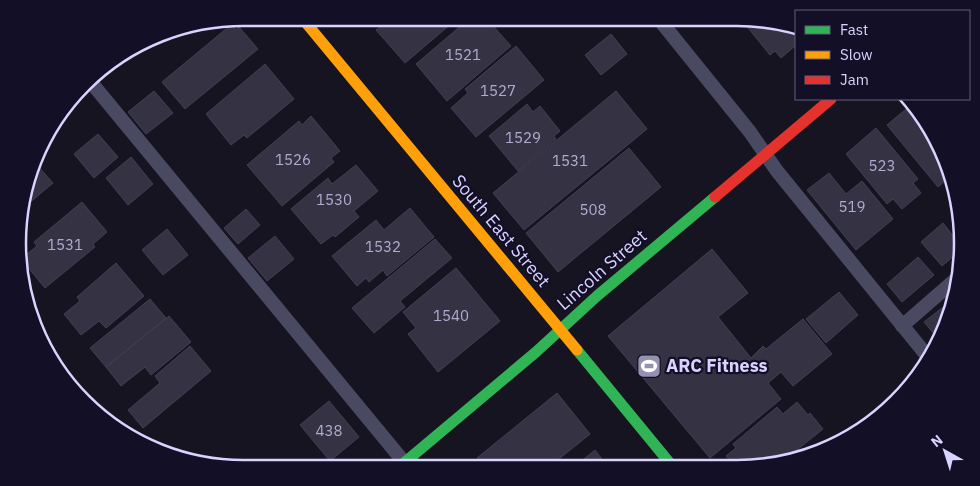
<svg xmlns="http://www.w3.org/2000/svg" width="980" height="486" viewBox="0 0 980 486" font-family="'IBM Plex Sans',sans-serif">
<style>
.building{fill:#343243;stroke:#433f54}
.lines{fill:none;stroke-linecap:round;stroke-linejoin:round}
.lane{stroke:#4a4962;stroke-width:14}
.fast{stroke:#30b455;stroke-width:11}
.slow{stroke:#ff9f0a;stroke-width:11}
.jam{stroke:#e5322d;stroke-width:11}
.labels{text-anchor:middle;stroke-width:4.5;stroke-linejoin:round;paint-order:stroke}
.number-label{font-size:15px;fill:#b0acd0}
.street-label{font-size:18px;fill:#d9d4ff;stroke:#130f26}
.poi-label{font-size:18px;font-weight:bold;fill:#d9d4ff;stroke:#130f26;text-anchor:start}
.rim{fill:none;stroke:#d9d4ff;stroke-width:2.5}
</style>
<rect width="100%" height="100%" fill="#161421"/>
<g class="building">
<path d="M377,18H458L405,63L376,30L383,25Z"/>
<path d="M470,18H486L511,46L447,101L416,64Z"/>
<path d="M740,18H751L796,30V45L781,58L775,51L770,55Z"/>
<path d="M232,24L236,30L239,27L258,49L185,109L162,82Z"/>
<path d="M167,31L145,49L142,45Z"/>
<path d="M611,34L627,54L601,75L585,55Z"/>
<path d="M516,46L544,80L476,137L451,108L468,93L465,89Z"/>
<path d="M265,64L294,99L247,138L244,135L231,145L206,114Z"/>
<path d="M154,91L173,113L146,134L128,112Z"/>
<path d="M616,91L647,129L524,230L493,193Z"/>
<path d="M71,101L73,104L55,119V118Z"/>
<path d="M527,104L533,112L540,106L560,131L554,136L556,139L518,171L489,136Z"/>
<path d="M912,104L950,170L951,176L938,187L887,125Z"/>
<path d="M311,116L340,151L331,158L334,162L282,206L247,165L299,121L302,125Z"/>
<path d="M876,128L918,179L913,183L921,193L902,209L893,199L887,204L846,154Z"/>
<path d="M98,134L118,157L94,178L74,154Z"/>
<path d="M629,148L661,187L558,272L526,233Z"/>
<path d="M131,157L153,184L128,205L106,178Z"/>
<path d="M36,164L53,183L22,209V199Z"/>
<path d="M356,165L378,191L354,211L359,217L335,237L333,235L321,244L291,209L328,178L332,184Z"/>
<path d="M829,173L846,194L862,181L893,219L856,250L807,190Z"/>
<path d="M82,202L107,232L93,244L95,247L45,288L21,259L37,246L34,242Z"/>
<path d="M410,208L434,237L387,276L383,270L369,282L366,278L357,286L332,256L376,220L384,230Z"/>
<path d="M246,209L260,225L238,244L224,228Z"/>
<path d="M943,223L960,245L961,250L942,266L921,242Z"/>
<path d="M167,229L188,255L163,275L142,250Z"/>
<path d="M275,236L294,259L267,281L248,258Z"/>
<path d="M435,239L452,258L400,301L405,307L374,333L352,308Z"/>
<path d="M712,249L748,293L718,317L751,358L763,346L766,349L803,319L832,354L793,386L781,372L768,383L781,399L710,458L608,336Z"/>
<path d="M918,257L934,275L902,302L887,284Z"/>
<path d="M116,263L144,296L106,328L99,321L81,335L64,314L80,301L77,297Z"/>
<path d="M456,268L500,321L438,372L408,334L416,328L403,312Z"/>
<path d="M839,292L858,315L826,343L806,319Z"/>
<path d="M150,299L166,318L106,367L90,348Z"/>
<path d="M951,301L940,341L924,322Z"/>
<path d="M169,316L191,342L151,375L145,367L121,386L106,367Z"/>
<path d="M190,346L211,371L143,428L128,410L160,383L155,376Z"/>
<path d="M557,393L590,434L549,467H484L477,458Z"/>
<path d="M329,401L359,437L330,461L300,425Z"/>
<path d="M797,402L808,415L810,413L823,429L782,462L766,467H736L726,456L736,448L733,444L777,407L783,414Z"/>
<path d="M595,450L608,467H574Z"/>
</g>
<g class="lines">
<g class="lane">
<path d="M658,18L750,132L777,171L928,357"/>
<path d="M90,81L404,462"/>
<path d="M902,326L956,279"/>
</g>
<g class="fast">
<path d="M577,350L673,467"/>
<path d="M59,369L91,408"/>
<path d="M398,468L536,352L597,296L715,197"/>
</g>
<path class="slow" d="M302,18L577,350"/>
<path class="jam" d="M715,197L831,99"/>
</g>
<defs>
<g id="stadium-square" transform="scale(1.25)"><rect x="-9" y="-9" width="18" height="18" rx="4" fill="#9591b1" stroke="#130f26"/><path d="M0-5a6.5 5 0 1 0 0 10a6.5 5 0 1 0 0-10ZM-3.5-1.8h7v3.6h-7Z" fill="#fff"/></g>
</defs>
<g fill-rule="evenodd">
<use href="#stadium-square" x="649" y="366"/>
</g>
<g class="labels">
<g class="number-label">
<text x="463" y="60">1521</text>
<text x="498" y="96">1527</text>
<text x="523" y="143">1529</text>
<text x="293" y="165">1526</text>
<text x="570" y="166">1531</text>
<text x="882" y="171">523</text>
<text x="334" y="205">1530</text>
<text x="852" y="212">519</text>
<text x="593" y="215">508</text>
<text x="65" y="250">1531</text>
<text x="383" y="252">1532</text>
<text x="451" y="321">1540</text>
<text x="329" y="436">438</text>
</g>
<g class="street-label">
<text transform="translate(501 231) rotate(50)" y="6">South East Street</text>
<text transform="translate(602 270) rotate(-41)" y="6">Lincoln Street</text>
</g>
<g class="poi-label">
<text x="666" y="372">ARC Fitness</text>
</g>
</g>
<path d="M0 0H980V486H0ZM243 26H737A217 217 0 0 1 954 243V243A217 217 0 0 1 737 460H243A217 217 0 0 1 26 243V243A217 217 0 0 1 243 26Z" fill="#130f26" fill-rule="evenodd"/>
<path class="rim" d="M243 26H737A217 217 0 0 1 954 243V243A217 217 0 0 1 737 460H243A217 217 0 0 1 26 243V243A217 217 0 0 1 243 26Z"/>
<rect x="795" y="10" width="175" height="90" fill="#130f26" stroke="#625e7d"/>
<rect x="805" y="26" width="25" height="8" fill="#30b455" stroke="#625e7d"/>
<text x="840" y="35" font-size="15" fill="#d9d4ff">Fast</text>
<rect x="805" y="51" width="25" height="8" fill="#ff9f0a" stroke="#625e7d"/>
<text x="840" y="60" font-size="15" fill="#d9d4ff">Slow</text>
<rect x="805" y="76" width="25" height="8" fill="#e5322d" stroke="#625e7d"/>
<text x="840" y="85" font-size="15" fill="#d9d4ff">Jam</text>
<g transform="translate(945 451) rotate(321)" stroke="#130f26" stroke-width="4" paint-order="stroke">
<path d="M0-4L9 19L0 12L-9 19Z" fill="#d9d4ff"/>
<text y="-8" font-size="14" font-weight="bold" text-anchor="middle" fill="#d9d4ff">N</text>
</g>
</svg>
